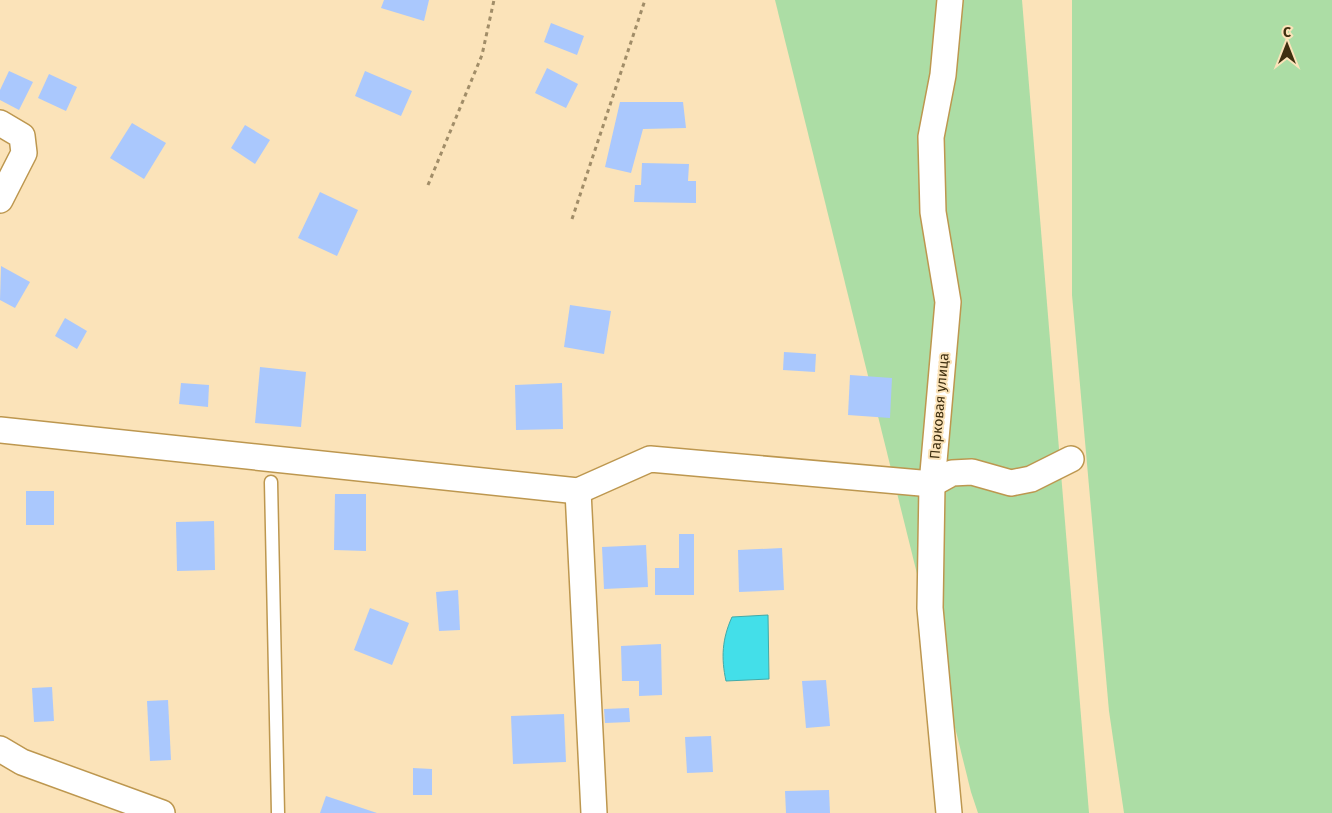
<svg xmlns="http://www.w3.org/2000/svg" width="1332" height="813" viewBox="0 0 1332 813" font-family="'Fira Sans',sans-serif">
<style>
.green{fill:#acdda5}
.water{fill:#43dfe9;stroke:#42aaa8}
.building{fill:#aac8fd}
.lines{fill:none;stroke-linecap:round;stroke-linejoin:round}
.lane-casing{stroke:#bd974f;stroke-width:15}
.street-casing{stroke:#bd974f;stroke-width:28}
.path{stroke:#a18d68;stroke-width:3;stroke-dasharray:4 4;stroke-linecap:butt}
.lane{stroke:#fff;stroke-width:12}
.street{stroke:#fff;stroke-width:25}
.labels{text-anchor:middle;stroke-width:4;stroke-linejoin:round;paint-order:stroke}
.street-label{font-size:14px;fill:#3f2f10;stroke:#fbe3b9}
</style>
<rect width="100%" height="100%" fill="#fbe3b9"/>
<g class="green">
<path d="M775,0H1022L1089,813H978L971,792Z"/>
<path d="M1072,0H1332V813H1124L1109,711L1072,295Z"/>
</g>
<path class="water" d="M768,615L769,679L726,681C721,658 722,639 732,617Z"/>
<g class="building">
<path d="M384,0H429L424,21L381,8Z"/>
<path d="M551,23L584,36L577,55L544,42Z"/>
<path d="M547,68L578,84L566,108L535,93Z"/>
<path d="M9,71L33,82L19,110L0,100V90Z"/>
<path d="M365,71L412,91L401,116L355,96Z"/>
<path d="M49,74L77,87L66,111L38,98Z"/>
<path d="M620,102H683L686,128L643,129L631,173L605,167Z"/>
<path d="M132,123L166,143L144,179L110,158Z"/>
<path d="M245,125L270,140L255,164L231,148Z"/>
<path d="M642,163L689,164L688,181H696V203L634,202L635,185H641Z"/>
<path d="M320,192L358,210L337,256L298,238Z"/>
<path d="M1,266L30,282L15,308L0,300Z"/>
<path d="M570,305L611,311L604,354L564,347Z"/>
<path d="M65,318L87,331L77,349L55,336Z"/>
<path d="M784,352L816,354L815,372L783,370Z"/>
<path d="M260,367L306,372L301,427L255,423Z"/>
<path d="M850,375L892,378L890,418L848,415Z"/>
<path d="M181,383L209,385L208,407L179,404Z"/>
<path d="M562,383L563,429L516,430L515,385Z"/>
<rect x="26" y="491" width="28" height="34"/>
<path d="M335,494H366V551L334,550Z"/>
<path d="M214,521L215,570L177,571L176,522Z"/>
<path d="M679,534H694V595H655V568H679Z"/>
<path d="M646,545L648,587L604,589L602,547Z"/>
<path d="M782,548L784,590L739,592L738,550Z"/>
<path d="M458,590L460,630L439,631L436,592Z"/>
<path d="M370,608L409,623L392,665L354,650Z"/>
<path d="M661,644L662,695L639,696V681H622L621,646Z"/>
<path d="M826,680L830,726L806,728L802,681Z"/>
<path d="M52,687L54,721L34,722L32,688Z"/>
<path d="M168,700L171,760L150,761L147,701Z"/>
<path d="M629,708L630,722L605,723L604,709Z"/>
<path d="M564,714L566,762L513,764L511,716Z"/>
<path d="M711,736L713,772L687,773L685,737Z"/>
<path d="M413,768L432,769V795H413Z"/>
<path d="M829,790L830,813H786L785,791Z"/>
<path d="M326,796L377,813H320Z"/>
</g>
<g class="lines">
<g class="lane-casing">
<path id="lane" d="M271,482L278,813"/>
</g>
<g class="street-casing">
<g id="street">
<path d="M0,123L22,136L24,153L0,200"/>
<path d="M0,430L578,491L650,459L932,484L952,473L972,472L1011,483L1031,479L1071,459"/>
<path d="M578,491L594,813"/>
<path d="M0,749L22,762L162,813"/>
<path d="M949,813L930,608L932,484L948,302L933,212L931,137L943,75L950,0"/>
</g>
</g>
<g class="path">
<path d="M428,185L482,55L494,0"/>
<path d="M572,219L645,0"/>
</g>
<use href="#lane" class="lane"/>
<use href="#street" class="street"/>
</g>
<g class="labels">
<g class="street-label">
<text transform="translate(939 406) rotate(-85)" y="5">Парковая улица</text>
</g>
</g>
<g transform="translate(1287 45)" stroke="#fbe3b9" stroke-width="4" paint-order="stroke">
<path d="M0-4L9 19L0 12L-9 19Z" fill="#3f2f10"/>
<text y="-8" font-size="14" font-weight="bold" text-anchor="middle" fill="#3f2f10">С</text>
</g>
</svg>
